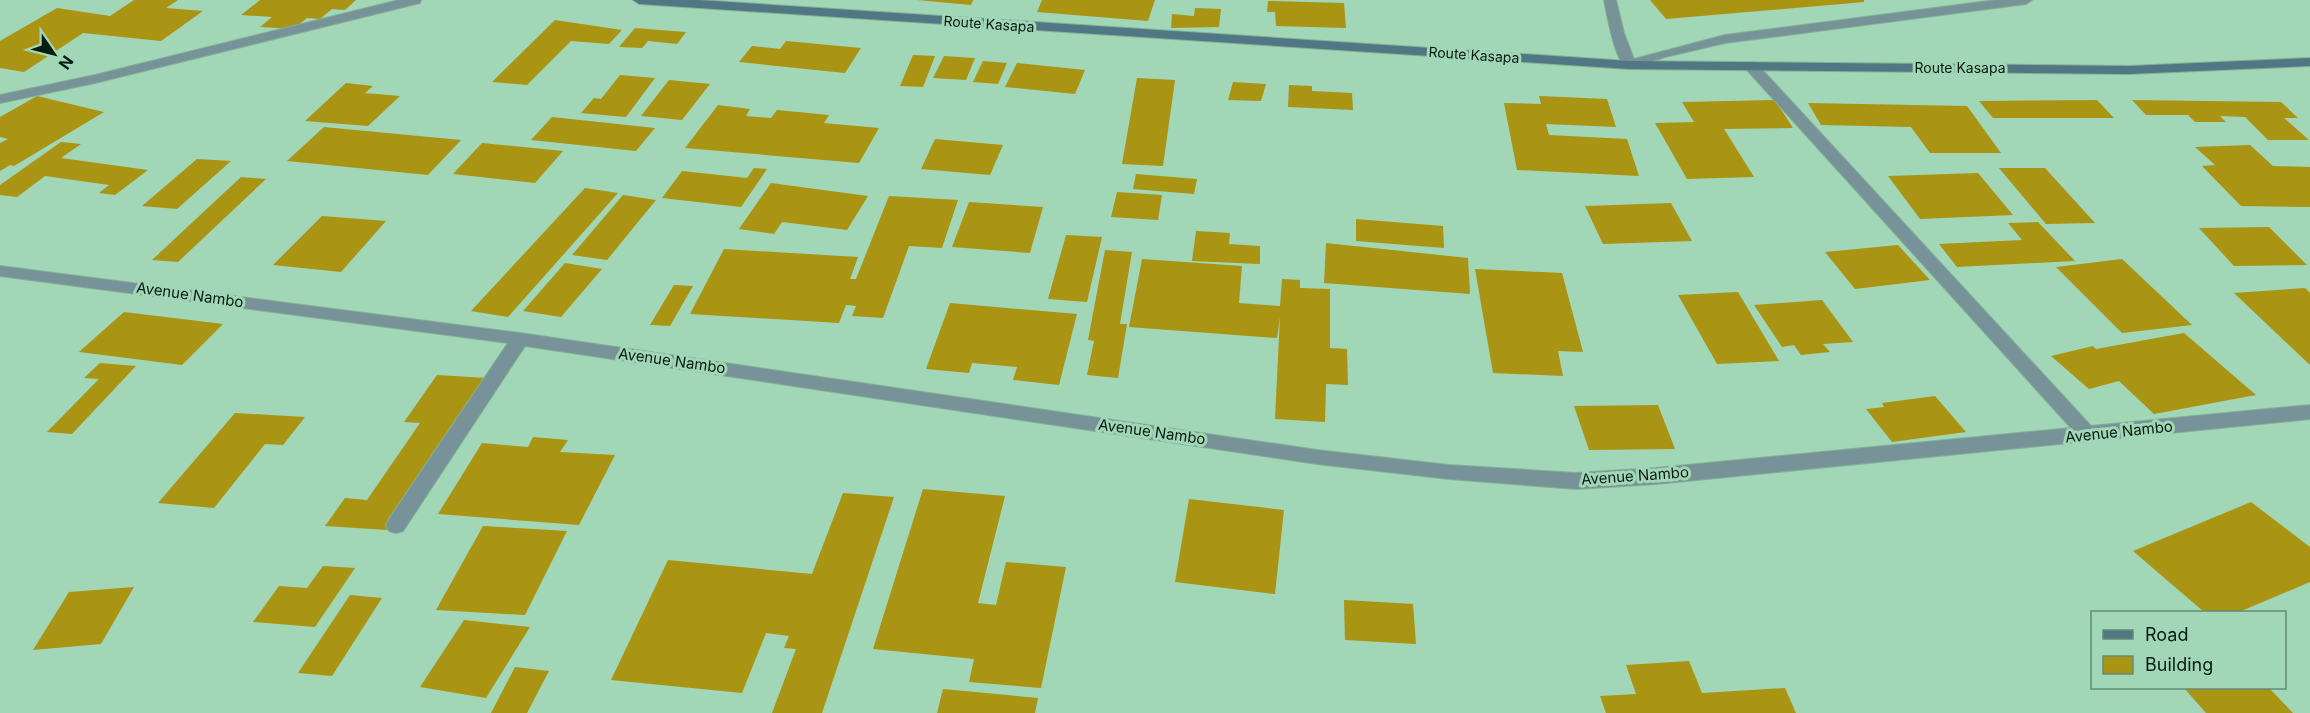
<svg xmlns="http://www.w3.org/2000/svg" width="2310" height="713" viewBox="0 0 2310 713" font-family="Inter,sans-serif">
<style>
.building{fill:#a99413}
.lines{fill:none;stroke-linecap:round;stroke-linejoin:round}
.street-casing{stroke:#82b195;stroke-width:2}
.secondary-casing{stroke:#82b195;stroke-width:2}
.street{fill:#78929a;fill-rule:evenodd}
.secondary{fill:#507783;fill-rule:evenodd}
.labels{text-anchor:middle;stroke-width:6;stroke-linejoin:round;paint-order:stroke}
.far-street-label{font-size:14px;fill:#071c11;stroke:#a1d6b6}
.street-label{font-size:15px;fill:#071c11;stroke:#a1d6b6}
</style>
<rect width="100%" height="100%" fill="#a1d6b6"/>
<g class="building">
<path d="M134,0H178L166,8L203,11L161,41L83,33L24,72L0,68V41L57,8L110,16Z"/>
<path d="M260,0H356L345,10L332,9L320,19L307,18L293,29L260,27L272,17L241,15Z"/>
<path d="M917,0H973L971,5Z"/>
<path d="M1042,0H1155L1148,21L1037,12Z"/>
<path d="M1650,0H1864V2L1666,19Z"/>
<path d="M1268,1L1344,3L1346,28L1276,26L1275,12H1267Z"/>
<path d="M1195,8L1221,9L1219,27L1171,28L1172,14L1194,16Z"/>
<path d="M555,20L622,30L609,44L571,41L527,85L492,82Z"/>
<path d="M635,28L686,32L677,44L648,41L642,48L619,47Z"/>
<path d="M786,41L861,48L845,73L739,62L752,46L780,49Z"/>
<path d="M913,55L935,56L923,87L900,86Z"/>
<path d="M944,56L975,58L966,80L933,78Z"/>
<path d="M983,61L1007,63L998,84L973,82Z"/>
<path d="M1017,63L1085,70L1075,94L1005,87Z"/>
<path d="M620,75L655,78L626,117L581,113L594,98L601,99Z"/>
<path d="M1137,78L1175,80L1163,166L1122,164Z"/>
<path d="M669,80L710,84L682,120L641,116Z"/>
<path d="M1233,82L1266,84L1261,101L1228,100Z"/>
<path d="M346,83L373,86L365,93L400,96L368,126L305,121Z"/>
<path d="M1289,85L1312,86V91L1352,93L1353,110L1288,107Z"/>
<path d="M37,96L104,112L14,166L10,165L0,171V143L8,139L0,137V117Z"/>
<path d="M1539,96L1607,99L1616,127L1546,124L1549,135L1627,139L1639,176L1517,170L1504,103L1541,104Z"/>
<path d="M1775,100L1793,128L1724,129L1754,177L1687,179L1655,123L1694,122L1682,102Z"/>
<path d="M2097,100L2114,118H1993L1979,101Z"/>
<path d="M2132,100L2281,102L2298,118H2284L2309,140H2268L2245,117L2220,116L2226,122H2195L2188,115H2146Z"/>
<path d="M1808,103L1967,106L2001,153H1930L1911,127L1821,125Z"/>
<path d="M718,105L750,109L746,116L771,118L777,110L829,115L824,123L879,128L859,163L685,148Z"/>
<path d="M552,117L655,128L636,151L531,140Z"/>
<path d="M324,127L461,140L428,175L287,161Z"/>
<path d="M935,139L1003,145L990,175L921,169Z"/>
<path d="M61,142L81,144L61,158L148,170L115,195L99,193L109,185L45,176L17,197L0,195V185Z"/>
<path d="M482,143L563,151L535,183L453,174Z"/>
<path d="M2250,145L2273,166L2310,167V207L2241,206L2202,166L2215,165L2195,147Z"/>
<path d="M197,159L231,161L177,209L142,206Z"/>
<path d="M754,168L767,169L741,207L662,198L682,171L747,178Z"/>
<path d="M1999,168H2045L2095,223L2046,224Z"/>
<path d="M1978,173L2013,215L1920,219L1888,176Z"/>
<path d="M1136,174L1197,179L1194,194L1133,189Z"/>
<path d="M241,177L266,179L178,262L152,260Z"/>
<path d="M771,183L868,196L847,230L782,222L774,234L739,229Z"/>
<path d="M585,188L618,193L508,317L471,311Z"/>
<path d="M1117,192L1162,195L1158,220L1111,217Z"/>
<path d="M623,195L656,200L607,260L572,255Z"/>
<path d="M889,196L958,200L942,248L909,246L883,318L852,316L856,306L846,305L839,323L690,314L724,249L858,257L850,279H856Z"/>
<path d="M969,202L1043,207L1030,253L952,247Z"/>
<path d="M1671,203L1692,241L1603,244L1585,206Z"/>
<path d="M322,216L386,221L341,272L273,265Z"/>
<path d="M1356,219L1443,226L1444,248L1356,241Z"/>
<path d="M2038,222L2075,261L1957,267L1939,244L2022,240L2008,223Z"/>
<path d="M2269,227L2307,265L2234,266L2199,228Z"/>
<path d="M1196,231L1230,233L1229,244L1260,246V264L1192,261Z"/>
<path d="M1066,235L1102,237L1087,302L1048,299Z"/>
<path d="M1326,243L1468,258L1470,294L1324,283Z"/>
<path d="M1898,245L1930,280L1855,289L1825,252Z"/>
<path d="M1105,250L1132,252L1120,324H1127L1118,378L1087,375L1094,341L1088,340Z"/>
<path d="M1142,259L1242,266L1239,303L1280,306L1282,279L1300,280V288L1330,289V348L1347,349L1348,385L1326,384L1325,422L1275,419L1280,317L1277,338L1129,327Z"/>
<path d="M2122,259L2192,325L2122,333L2056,267Z"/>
<path d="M565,263L602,269L561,317L523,311Z"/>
<path d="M1475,269L1562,273L1583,352L1558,351L1563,376L1493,373Z"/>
<path d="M674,285L693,286L670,326L650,325Z"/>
<path d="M2305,288L2310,293V365L2234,293Z"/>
<path d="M1738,292L1779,361L1717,364L1678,295Z"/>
<path d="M1822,300L1853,342L1823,344L1830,352L1801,355L1794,345L1782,347L1754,305Z"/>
<path d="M950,303L1077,314L1059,385L1013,380L1017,367L972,363L969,373L926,369Z"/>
<path d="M124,312L223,324L182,365L79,352Z"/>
<path d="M2184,333L2256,395L2154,414L2119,381L2089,389L2051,356L2093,346L2096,349Z"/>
<path d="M100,363L136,366L72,434L47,432L99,379L84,378Z"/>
<path d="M437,375L487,378L387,530L325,526L345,498L367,500L420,423L404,422Z"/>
<path d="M1935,396L1966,432L1892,442L1866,409L1884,407L1882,403Z"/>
<path d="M1658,405L1675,449L1589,450L1574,406Z"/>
<path d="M235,413L305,417L283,445L265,444L214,508L158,503Z"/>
<path d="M533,437L568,440L560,452L615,455L579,525L438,514L482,443L528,447Z"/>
<path d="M923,489L1005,496L978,603L996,605L1006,562L1066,567L1041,688L969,682L974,659L873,649Z"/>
<path d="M843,493L894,497L822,713H772L796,649L784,648L789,636L766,633L742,693L611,680L668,560L812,574Z"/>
<path d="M1189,499L1284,510L1275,594L1175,582Z"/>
<path d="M2251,502L2310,547V582L2239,612H2204L2133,551Z"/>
<path d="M483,526L567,531L525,615L436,610Z"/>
<path d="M323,566L355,568L315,627L253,622L279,586L307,588Z"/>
<path d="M134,587L101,644L33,650L69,592Z"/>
<path d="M350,595L382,598L332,676L298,673Z"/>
<path d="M1344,600L1413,604L1416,644L1345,640Z"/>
<path d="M464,620L530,627L486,698L420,687Z"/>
<path d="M1689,661L1702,693L1785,688L1796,713H1606L1600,696L1636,694L1626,665Z"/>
<path d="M515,667L549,671L527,713H491Z"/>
<path d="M2184,688H2269L2293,713H2206Z"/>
<path d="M943,689L1038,698L1035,713H937Z"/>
</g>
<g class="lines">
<g class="street-casing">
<g id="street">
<path d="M399,0H421L420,3L95,83L0,103V95L95,75Z"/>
<path d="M1604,0H1616L1624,33L1634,59L1725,35L1996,0H2032L2026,4L1725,43L1665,57L1629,69C1615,65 1607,14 1604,0Z"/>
<path d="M1751,62L1756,63L2091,426L2310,405V419L1656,484L1576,489L1449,479L1317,464L525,346L403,531L396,533L389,531L386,525L389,519L508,343L0,276V266L520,333L1317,450L1449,465L1576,473L1656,468L2071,428L1746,69V63Z"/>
</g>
</g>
<g class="secondary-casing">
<path id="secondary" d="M633,0H698L1629,61L2129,66L2310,58V66L2129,74L1629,69L639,4Z"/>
</g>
<use href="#street" class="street"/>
<use href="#secondary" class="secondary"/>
</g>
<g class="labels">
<g class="far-street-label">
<text transform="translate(989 24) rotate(4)" y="5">Route Kasapa</text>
<text transform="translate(1474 55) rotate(4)" y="5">Route Kasapa</text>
<text x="1960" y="73">Route Kasapa</text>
</g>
<g class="street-label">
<text transform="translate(190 295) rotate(8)" y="5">Avenue Nambo</text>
<text transform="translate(672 361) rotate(8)" y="5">Avenue Nambo</text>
<text transform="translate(1152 432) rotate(8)" y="5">Avenue Nambo</text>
<text transform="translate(2119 432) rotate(-6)" y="5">Avenue Nambo</text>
<text transform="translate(1635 476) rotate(-4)" y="5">Avenue Nambo</text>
</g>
</g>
<rect x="2091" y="611" width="195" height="78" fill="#a1d6b6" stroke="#638c74" stroke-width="1.5"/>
<rect x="2103" y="630" width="30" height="9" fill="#507783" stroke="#638c74" stroke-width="1.5"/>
<text x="2145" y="641" font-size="18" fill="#071c11">Road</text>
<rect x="2103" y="656" width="30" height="18" fill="#a99413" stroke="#638c74" stroke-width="1.5"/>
<text x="2145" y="671" font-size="18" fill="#071c11">Building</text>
<g transform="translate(54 54) rotate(125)" stroke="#a1d6b6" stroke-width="4.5" paint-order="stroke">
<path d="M0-4.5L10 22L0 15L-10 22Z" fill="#071c11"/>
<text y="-9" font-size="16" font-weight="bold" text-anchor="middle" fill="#071c11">N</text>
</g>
</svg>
